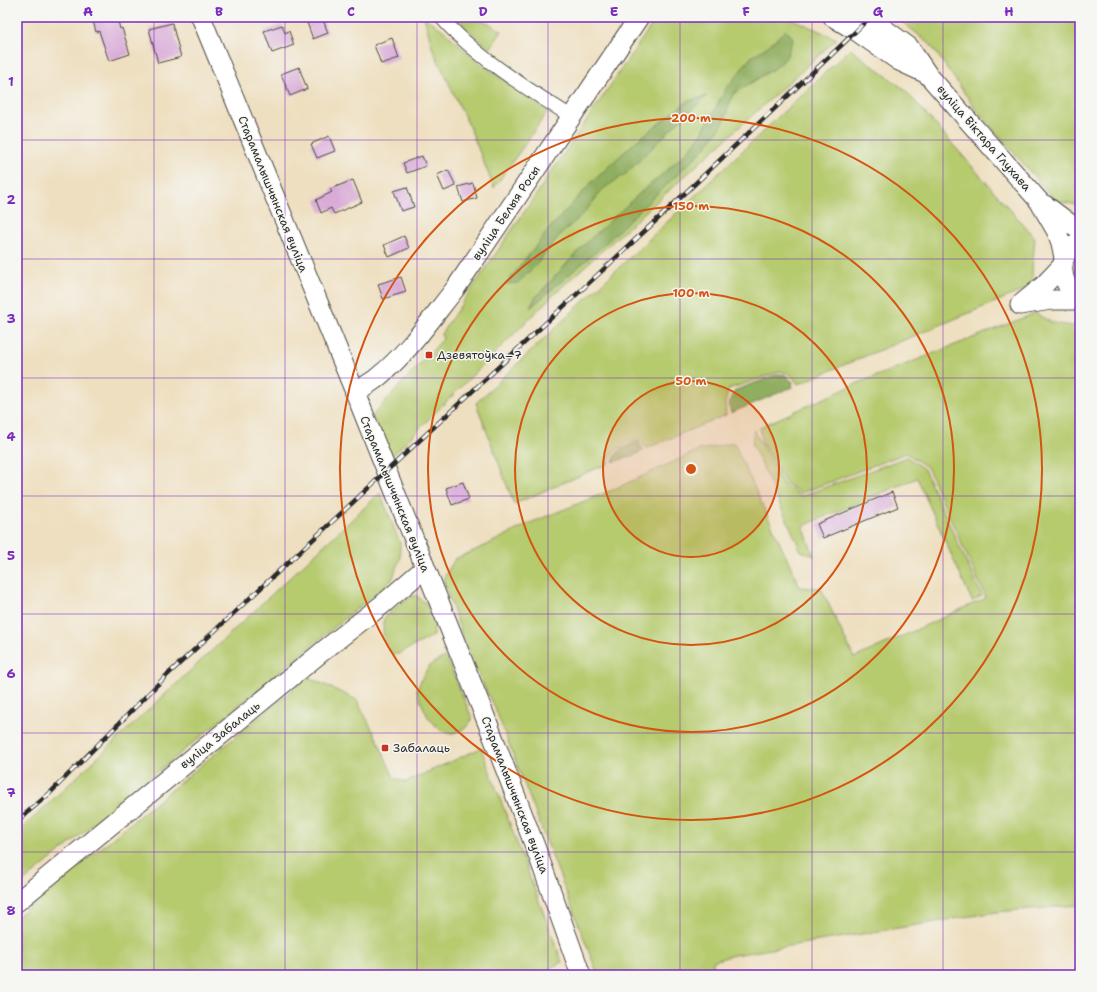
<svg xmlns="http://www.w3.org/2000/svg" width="1097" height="992" viewBox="0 0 1097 992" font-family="'Shantell Sans',sans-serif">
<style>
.green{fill:#b6ca6e;stroke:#707a4c}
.forest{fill:#90ae61;stroke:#5e6c46}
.building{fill:#d9acd8}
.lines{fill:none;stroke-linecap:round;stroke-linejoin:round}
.street-casing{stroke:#484641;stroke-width:15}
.secondary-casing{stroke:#484641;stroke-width:21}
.street{stroke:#fff;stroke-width:13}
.secondary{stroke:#fff;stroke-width:19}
.rail-casing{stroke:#2b2b2b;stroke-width:4.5}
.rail{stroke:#f6f6f2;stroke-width:3;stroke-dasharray:9;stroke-linecap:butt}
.grid{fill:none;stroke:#7b2cbf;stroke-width:1;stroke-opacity:0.55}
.ring{fill:none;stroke:#d5540f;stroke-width:2}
.poi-dot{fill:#c8321e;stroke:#f6f6f2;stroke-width:1.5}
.labels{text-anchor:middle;stroke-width:3;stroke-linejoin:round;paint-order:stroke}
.street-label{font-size:12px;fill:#2b2b2b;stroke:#f6f6f2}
.poi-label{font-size:12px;fill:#2b2b2b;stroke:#f6f6f2;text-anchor:start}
.centre{fill:#d5540f;stroke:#f6f6f2;stroke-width:2}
.ring-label{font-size:12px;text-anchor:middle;font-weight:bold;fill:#d5540f;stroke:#f6f6f2;stroke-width:3;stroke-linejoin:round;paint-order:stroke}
.neatline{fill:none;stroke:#7b2cbf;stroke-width:1.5}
.grid-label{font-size:13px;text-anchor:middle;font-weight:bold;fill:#7b2cbf}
</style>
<rect width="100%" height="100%" fill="#f6f6f2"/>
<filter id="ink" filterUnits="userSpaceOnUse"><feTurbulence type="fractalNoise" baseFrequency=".025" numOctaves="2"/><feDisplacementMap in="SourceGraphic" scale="8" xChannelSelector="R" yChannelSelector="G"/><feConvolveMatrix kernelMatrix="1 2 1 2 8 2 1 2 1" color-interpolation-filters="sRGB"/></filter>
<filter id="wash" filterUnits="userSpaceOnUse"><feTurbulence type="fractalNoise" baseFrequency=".012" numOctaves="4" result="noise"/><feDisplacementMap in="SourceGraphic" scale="16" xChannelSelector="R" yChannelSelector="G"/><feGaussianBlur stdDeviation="0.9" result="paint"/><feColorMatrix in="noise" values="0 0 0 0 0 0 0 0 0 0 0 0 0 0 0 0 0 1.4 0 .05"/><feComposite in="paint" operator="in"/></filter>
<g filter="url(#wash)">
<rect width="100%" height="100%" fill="#eedfc0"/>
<g class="green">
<path d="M424,17L443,30L478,62L548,111L494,188L470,128L433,50Z"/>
<path d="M454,17H477L502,31L490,49Z"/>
<path d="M657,17H788L837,39L553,295L389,459L372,416L443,339L441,334Z"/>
<path d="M896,17H1080V206L1055,200L975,108L930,44Z"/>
<path d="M850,49L904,89L1035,238L1032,270L1033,283L1022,291L798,384L792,376L781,371L729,389L725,403L726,415L647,448L638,440L626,443L613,452L607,464L514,504L476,403Z"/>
<path d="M1080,254V283C1073,274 1073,264 1080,254Z"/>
<path d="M1036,313C1052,325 1061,325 1080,326V905L996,912L734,955L713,961L714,975H598L495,708C473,667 457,623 443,579L455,559L487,545L530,523L610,491L699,450L734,443L800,587L821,588L854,658L986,598L927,467L906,453L801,493L785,483L762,442L760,427L856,384Z"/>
<path d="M754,430L783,485L802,496L907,457L924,469L982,596L972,601L917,478L803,526L814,556L801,551L752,443Z"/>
<path d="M380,493L400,543V559L392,580L17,887V833Z"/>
<path d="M415,595L426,603L435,623L433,636L398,654H393C383,643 382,633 384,618L402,602Z"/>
<path d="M444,657L447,659L472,718C469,729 459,731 450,734L439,729L428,717L421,702L417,690L421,680L429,666Z"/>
<path d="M308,677L357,700L378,741L394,778L406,782L481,748L562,962L537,975H17V917Z"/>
</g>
<g class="forest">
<path d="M786,30L793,38L786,58L778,66L733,94L723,124L704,149L598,250L530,308L535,298L583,246L640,193L665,172L691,148L703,131L725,90L751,57L768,46Z"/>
<path d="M707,96L681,119L627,173L603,189L584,213L560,235L535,266L518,283L506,284L550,228L592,182L634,143L688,101Z"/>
<path d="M779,374L785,375L793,382L792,387L731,413C728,404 729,397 736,390Z"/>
<path d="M638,442L644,450L633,456L613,462C617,448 624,447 638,442Z"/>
</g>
<g id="blocks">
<g class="building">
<path d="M92,17H117L120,29L122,28L130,54L109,61L99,31L96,32Z"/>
<path d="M305,17H322L328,33L313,39Z"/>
<path d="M172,23L181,57L158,63L149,29Z"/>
<path d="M282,25L285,33L289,31L294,45L272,53L264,31Z"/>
<path d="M392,38L399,58L381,64L374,45Z"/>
<path d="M299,67L307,89L290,96L281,74Z"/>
<path d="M329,136L335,151L317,158L311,144Z"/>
<path d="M422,156L426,166L407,173L403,163Z"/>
<path d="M448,170L456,186L444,191L437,175Z"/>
<path d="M353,180L362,202L334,214L331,208L321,213L316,200L332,192L330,189Z"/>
<path d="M473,183L477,198L463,202L458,187Z"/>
<path d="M407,187L414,207L401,211L394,191Z"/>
<path d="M404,236L409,248L389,257L384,245Z"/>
<path d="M401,277L406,292L383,299L378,284Z"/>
<path d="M463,482L469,499L452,505L446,488Z"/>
<path d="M892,492L898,507L823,538L817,524Z"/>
</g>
</g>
</g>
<g filter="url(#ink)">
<use href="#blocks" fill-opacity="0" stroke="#484641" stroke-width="1"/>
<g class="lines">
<g class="street-casing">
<path id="street" d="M441,17C474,56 529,90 572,117"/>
</g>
<g class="secondary-casing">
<g id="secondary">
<path d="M201,17L355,392L488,724L536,849L581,975"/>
<path d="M833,17L856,31L899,61L927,74"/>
<path d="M868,17L909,47L928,75L1039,201L1057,232L1061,243L1064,258"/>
<path d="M1045,205L1069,223L1080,229"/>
<path d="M1080,241C1056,253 1058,285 1080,298"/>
<path d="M1021,304L1044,285L1062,266"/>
<path d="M1020,305L1051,300H1080"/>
<path d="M355,392C363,387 371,383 378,377C408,353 431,319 455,289L639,17"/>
<path d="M17,902L323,651L383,604L425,568"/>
</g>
</g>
<use href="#street" class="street"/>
<use href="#secondary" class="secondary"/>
<g class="rail-casing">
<path id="rail" d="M17,821L49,794L165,677L662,215L849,38L870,17"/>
</g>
<use href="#rail" class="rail"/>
</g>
</g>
<path class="grid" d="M154,17V975M285,17V975M417,17V975M548,17V975M680,17V975M812,17V975M943,17V975M17,140H1080M17,259H1080M17,378H1080M17,496H1080M17,614H1080M17,733H1080M17,852H1080"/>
<circle cx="691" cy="469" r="88" fill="#d5540f" fill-opacity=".12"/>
<g class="ring">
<circle cx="691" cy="469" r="88"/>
<circle cx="691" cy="469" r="176"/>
<circle cx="691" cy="469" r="263"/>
<circle cx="691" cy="469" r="351"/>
</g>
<g class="poi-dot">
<rect x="425" y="351" width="8" height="8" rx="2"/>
<rect x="381" y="744" width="8" height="8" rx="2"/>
</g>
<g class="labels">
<g class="street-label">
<text transform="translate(984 138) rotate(49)" y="4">вуліца Віктара Глухава</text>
<text transform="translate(273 194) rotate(68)" y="4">Старамалышчынская вуліца</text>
<text transform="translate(506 213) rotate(-56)" y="4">вуліца Белыя Росы</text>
<text transform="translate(395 494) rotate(68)" y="4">Старамалышчынская вуліца</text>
<text transform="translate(220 735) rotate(-39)" y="4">вуліца Забалаць</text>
<text transform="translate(515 795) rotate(69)" y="4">Старамалышчынская вуліца</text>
</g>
<g class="poi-label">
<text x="437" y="359">Дзевятоўка–7</text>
<text x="393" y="752">Забалаць</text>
</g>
</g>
<circle cx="691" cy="469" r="6" class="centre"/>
<g class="ring-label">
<text x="691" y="122">200 m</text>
<text x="691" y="210">150 m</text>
<text x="691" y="297">100 m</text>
<text x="691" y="385">50 m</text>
</g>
<rect width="1097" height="992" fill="none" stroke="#f6f6f2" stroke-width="44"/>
<rect x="22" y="22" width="1053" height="948" class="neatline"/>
<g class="grid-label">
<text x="88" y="16">A</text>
<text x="219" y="16">B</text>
<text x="351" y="16">C</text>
<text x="483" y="16">D</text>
<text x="614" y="16">E</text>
<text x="746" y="16">F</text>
<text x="878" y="16">G</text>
<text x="1009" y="16">H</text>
<text x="11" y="86">1</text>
<text x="11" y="204">2</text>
<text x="11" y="323">3</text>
<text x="11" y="441">4</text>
<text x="11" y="560">5</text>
<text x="11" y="678">6</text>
<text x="11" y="797">7</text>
<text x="11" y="915">8</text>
</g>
</svg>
